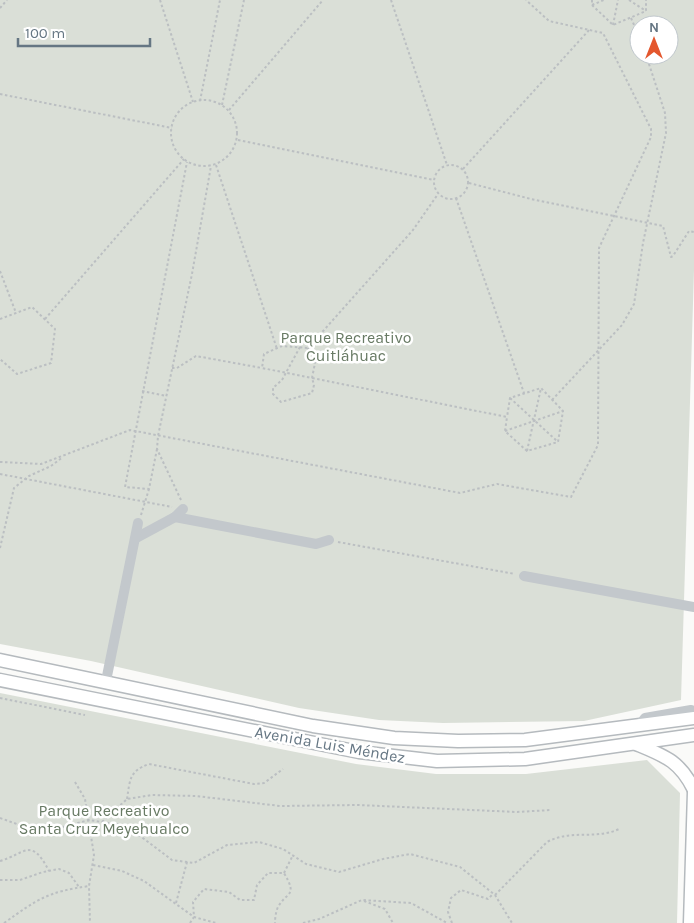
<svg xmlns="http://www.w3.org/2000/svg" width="694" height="923" viewBox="0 0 694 923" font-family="Karla,sans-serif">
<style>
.green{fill:#dadfd7;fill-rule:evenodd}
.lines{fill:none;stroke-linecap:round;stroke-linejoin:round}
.major-casing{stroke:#b5babe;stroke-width:15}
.path{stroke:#bbbfc2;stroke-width:2;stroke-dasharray:2.5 2.5;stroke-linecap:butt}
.minor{stroke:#c3c8cc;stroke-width:10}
.major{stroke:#fff;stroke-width:12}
.labels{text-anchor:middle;stroke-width:5;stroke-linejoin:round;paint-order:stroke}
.park-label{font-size:16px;fill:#687a64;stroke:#fff}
.street-label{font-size:16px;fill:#657683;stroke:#fff}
</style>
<rect width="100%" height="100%" fill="#fafaf8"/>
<g class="green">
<path d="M0,0H694V270L681,700L584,721L443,723L379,720L299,708L91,661L0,644ZM639,25H669V55H639Z"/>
<path d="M0,693L356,764L436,774H526L647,760L680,793L677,923H0Z"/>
</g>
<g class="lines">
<g class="major-casing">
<g id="major">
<path d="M0,660L313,726L394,738L458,741L525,740L694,718"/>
<path d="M0,680L359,752L437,761L525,759L694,735"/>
<path d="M636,744C665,756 680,761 694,790"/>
<path d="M690,923L694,792"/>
</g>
</g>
<g class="path">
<path d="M160,0L193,102"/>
<path d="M391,0L447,165"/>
<path d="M592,0V5L613,25L646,11V0"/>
<path d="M629,0L646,11"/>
<path d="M592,5L604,0"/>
<path d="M0,8L7,0"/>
<path d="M631,18L639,36"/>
<path d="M613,25L618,0"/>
<path d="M0,94L172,128"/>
<circle cx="204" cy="133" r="33"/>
<path d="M200,101L220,0"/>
<path d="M222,105L244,0"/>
<path d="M229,110L323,0"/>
<path d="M238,140L434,180"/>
<circle cx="451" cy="182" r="17"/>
<path d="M216,165L277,349"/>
<path d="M463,169L590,29"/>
<path d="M469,183L531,199L663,226L671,257L673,256L689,231L694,232"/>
<path d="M456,198L524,393"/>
<path d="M0,271L16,313"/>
<path d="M0,319L32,307L55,329L51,363L17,374L0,359"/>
<path d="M45,319L184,159"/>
<path d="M300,347L282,380L273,388V394L281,402L312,393L314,385L312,378L507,417L505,431L527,451L558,442L563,411L541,388L510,398L507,417"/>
<path d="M308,348L310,357L315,363L312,378L262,368L264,354L282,346L308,348L413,230L438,194"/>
<path d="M172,368H177L196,356L262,368"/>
<path d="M142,391L166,396"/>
<path d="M510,398L558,442"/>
<path d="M552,400L622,325L634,304L643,243L666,133L665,113L646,55"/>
<path d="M505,431L563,411"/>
<path d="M157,449L149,489L125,487L187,162"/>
<path d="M527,451L541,388"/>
<path d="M0,462L41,464L130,430L460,493L497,484L571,497L598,445L599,248L651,137V129L603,33L549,21L526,0"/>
<path d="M0,474L172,507"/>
<path d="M181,500L157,449L158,436L192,274L211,166"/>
<path d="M141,515L149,489"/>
<path d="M338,542L515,574"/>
<path d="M0,548L14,488L29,476L51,466L63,457"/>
<path d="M0,698L85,715"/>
<path d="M75,782L85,799L94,855L89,886L90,923"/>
<path d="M127,799C130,780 129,771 149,764L254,784L264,783L283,769"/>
<path d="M0,818L28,828L52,830L89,820L127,826L172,860L194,863L227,845L259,842L283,849L306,864L339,872L383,859L410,854L460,867L495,895L512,923"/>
<path d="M102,822L127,799L152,795L196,796L280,806L358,805L517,812L551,810"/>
<path d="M0,861C25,854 31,836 49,871"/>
<path d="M93,865L122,871L144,881L194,917L216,923"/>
<path d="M284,873L293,855"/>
<path d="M0,880H20L43,872L59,869L69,873L79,887"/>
<path d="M495,895L547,842C571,829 596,840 619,829"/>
<path d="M364,901L385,909L393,923"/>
<path d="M176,903L187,862"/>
<path d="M4,923C38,899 47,892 89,886"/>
<path d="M190,923L194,917L193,902L204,889L229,892L240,900H254L257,885L268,873H284C298,897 287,891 278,907C276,911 275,918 275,923"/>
<path d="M303,923L319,919L362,900L411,903L447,923"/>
<path d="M452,923L448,912L451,898L461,890L488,899L493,894"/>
</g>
<g class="minor">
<path d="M175,517L316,544L329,540"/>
<path d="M136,538L175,517L183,509"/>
<path d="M524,576L694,607"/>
<path d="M106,681L138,523"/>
<path d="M639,726L645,718L691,710L694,716"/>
</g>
<use href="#major" class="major"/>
</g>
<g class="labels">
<g class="park-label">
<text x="346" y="343">Parque Recreativo<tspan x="346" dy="18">Cuitláhuac</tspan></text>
<text x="104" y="816">Parque Recreativo<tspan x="104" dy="18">Santa Cruz Meyehualco</tspan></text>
</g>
<g class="street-label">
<text transform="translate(330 744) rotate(10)" y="6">Avenida Luis Méndez</text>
</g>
</g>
<g transform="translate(654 40)"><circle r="24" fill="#ffffff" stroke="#c1c8cd"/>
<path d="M0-4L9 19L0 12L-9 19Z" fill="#e4572e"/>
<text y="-8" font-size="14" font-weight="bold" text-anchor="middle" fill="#657683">N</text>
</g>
<path d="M18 38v8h132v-8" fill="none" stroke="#657683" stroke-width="2.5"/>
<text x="25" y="38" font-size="15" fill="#657683" stroke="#ffffff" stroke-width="4" paint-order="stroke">100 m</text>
</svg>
